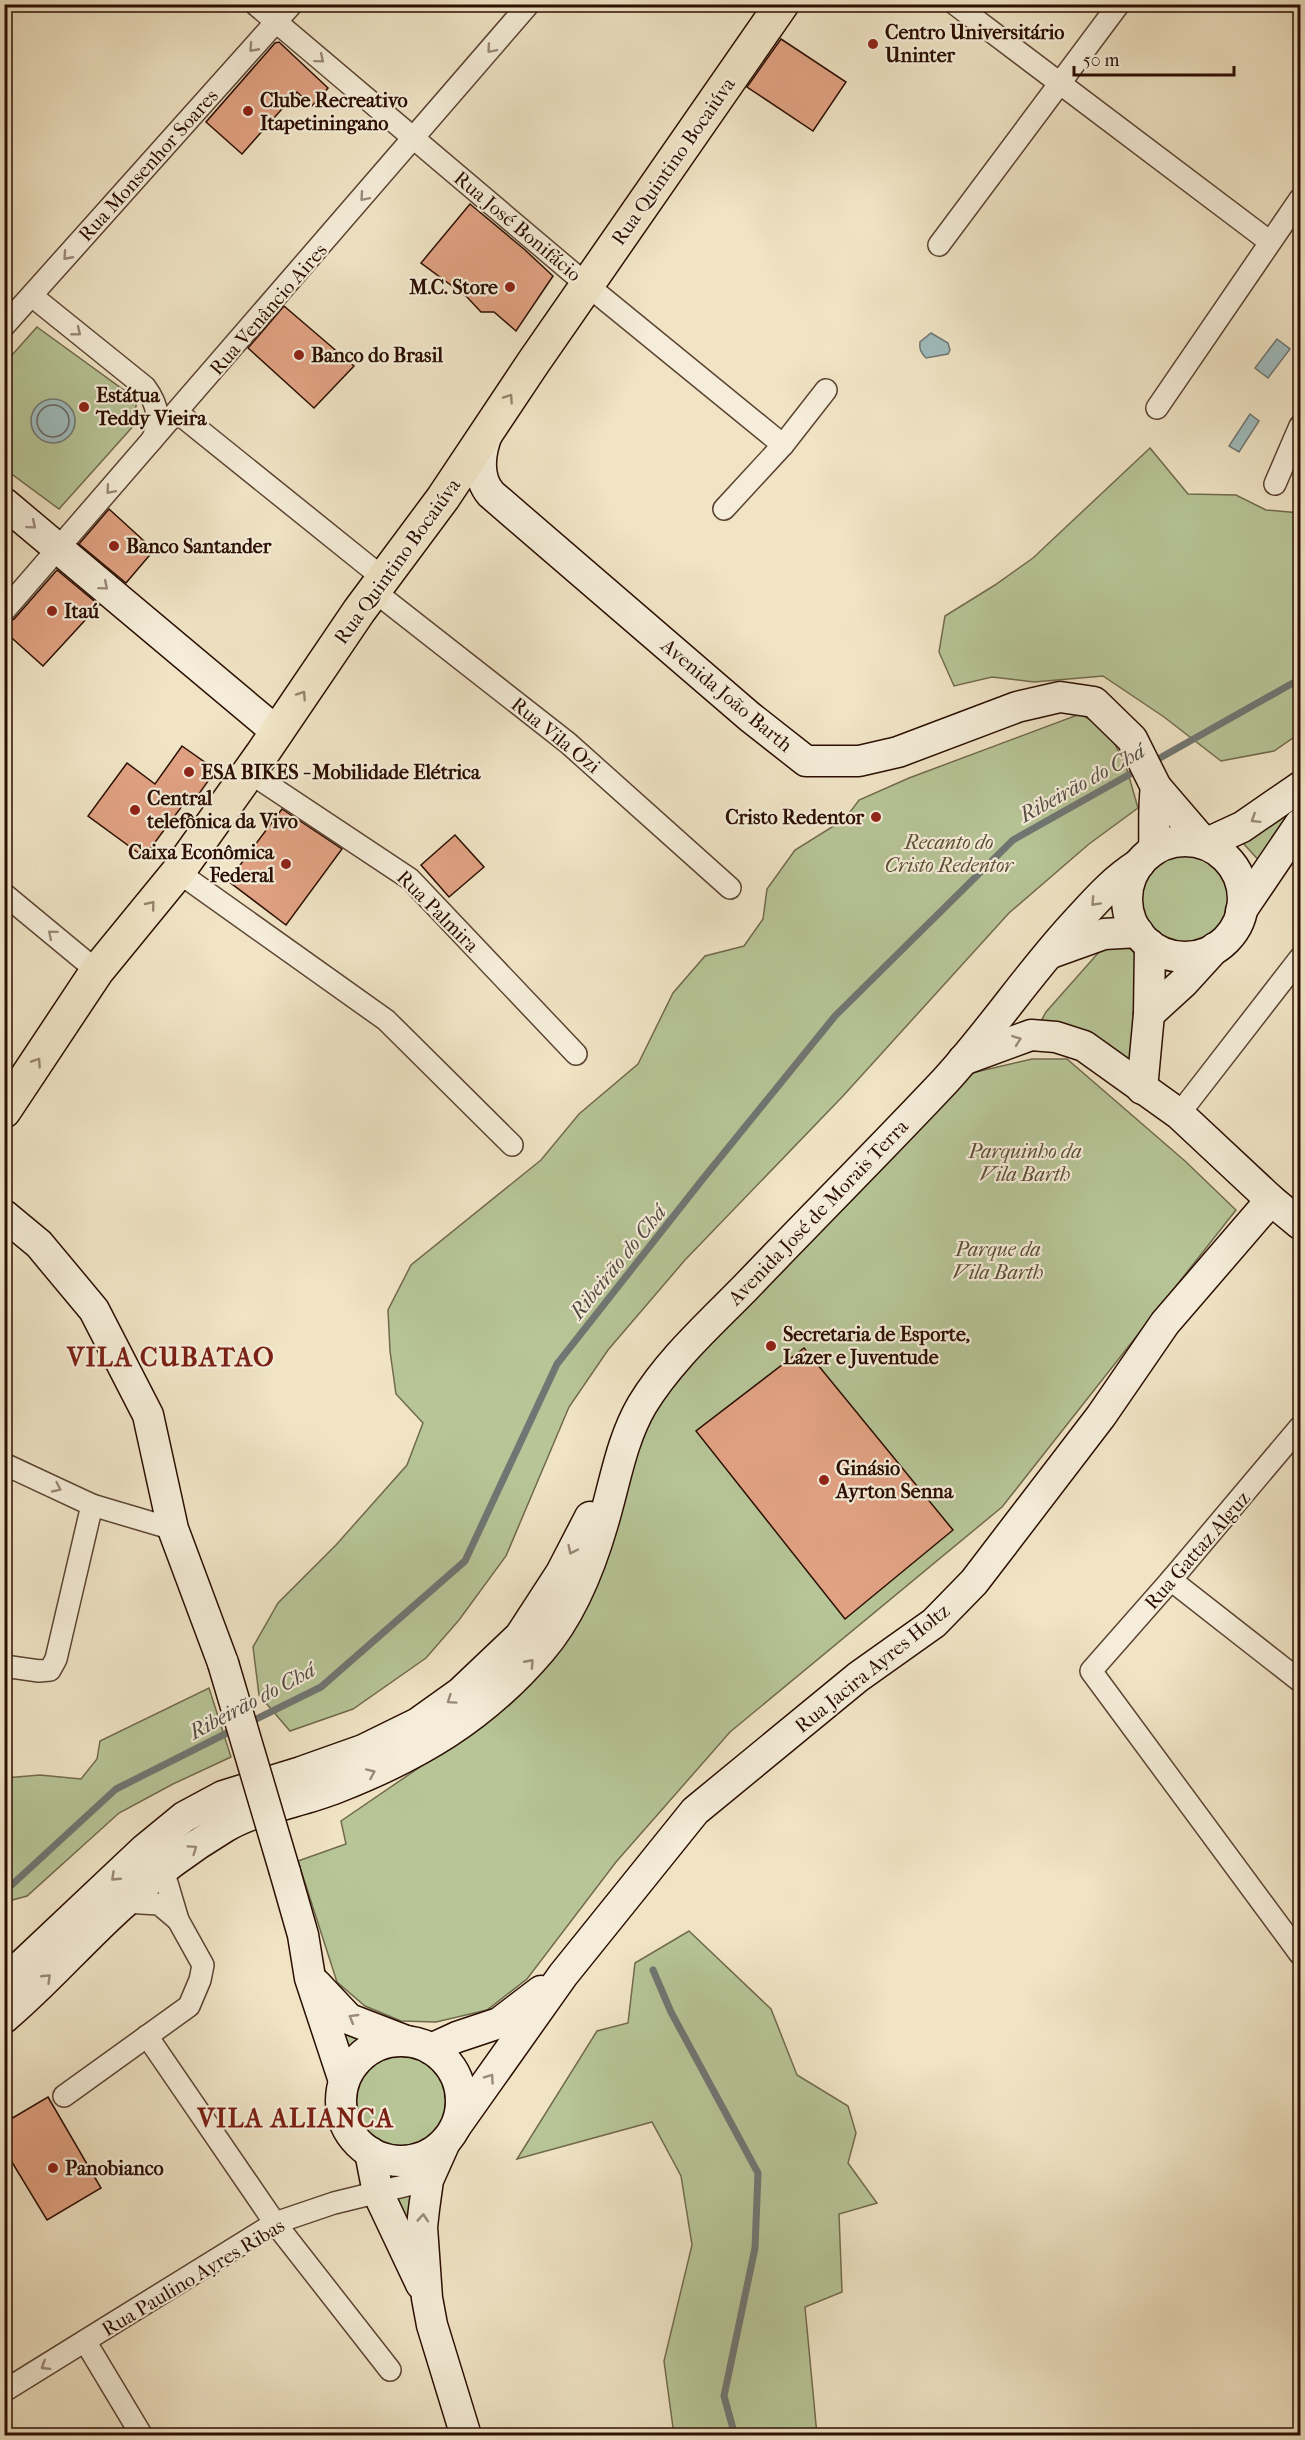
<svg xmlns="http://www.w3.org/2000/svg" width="1305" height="2440" viewBox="0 0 1305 2440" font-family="'IM FELL French Canon',serif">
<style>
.green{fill:#b7c597;stroke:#716a4c;stroke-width:1.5}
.water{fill:#9ebcbe;stroke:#707673;stroke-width:1.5}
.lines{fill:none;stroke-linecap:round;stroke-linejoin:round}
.shore{stroke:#646560;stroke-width:1.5}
.stream{stroke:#707673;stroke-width:7}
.building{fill:#e1a283;stroke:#2b0e02;stroke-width:1.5}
.street-casing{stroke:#5c4433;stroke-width:24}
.secondary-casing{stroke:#2b0e02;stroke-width:33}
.primary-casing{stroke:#2b0e02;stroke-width:36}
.street{stroke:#f5edd9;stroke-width:21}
.secondary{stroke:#f5edd9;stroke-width:30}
.primary{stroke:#f0e4c5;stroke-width:33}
.secondary-bridge-casing{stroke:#2b0e02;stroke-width:33;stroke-linecap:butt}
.secondary-bridge{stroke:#f5edd9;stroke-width:30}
.oneway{stroke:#9a8978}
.oneway2{stroke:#97846d}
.poi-dot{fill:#8f2418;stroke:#f5edd9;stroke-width:2}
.labels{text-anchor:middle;stroke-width:4.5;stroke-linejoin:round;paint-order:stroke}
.poi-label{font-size:20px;font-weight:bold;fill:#2b0e02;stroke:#f5edd9;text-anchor:start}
.street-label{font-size:20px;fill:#2b0e02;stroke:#f5edd9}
.park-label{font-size:20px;font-style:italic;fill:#5c4e36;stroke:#f5edd9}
.water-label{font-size:21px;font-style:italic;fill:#534b44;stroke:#f5edd9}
.district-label{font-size:26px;font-weight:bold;letter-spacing:1.5px;fill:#7a1f14;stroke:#f5edd9}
</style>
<rect width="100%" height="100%" fill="#f0e4c5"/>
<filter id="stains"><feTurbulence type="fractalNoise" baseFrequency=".00333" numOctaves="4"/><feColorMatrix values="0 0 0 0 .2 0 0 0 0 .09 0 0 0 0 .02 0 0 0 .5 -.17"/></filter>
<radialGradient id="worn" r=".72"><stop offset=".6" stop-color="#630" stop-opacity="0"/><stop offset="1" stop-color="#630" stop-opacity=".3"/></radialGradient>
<g class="green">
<path d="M37,327L136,399V423L59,509L5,469L4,364Z"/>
<path d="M1150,448L1188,494L1236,495L1266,510L1300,513V733L1274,751L1221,761L1164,717L1103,676L1034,682L992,677L954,686L939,652L945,616L995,585L1033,558Z"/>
<path d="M1080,714L1107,729L1126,766L1138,808L1089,844L1009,913L843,1096L685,1260L608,1350L569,1407L506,1556L459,1620L426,1658L353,1709L290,1731L259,1695L253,1647L278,1603L336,1545L407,1465L423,1423L396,1394L390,1351L388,1310L411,1265L541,1160L579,1114L638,1064L673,993L705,956L744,946L763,919L767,889L795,850L845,819L859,800L909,778Z"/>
<path d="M1300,804V818L1264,866L1241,841Z"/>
<circle cx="1184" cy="898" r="44"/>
<path d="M1108,945C1129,947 1135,946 1141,968L1129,1067L1040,1023L1046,1012L1099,952Z"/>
<path d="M1032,1059H1067L1185,1161L1236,1210L1002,1507L730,1732L616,1862L527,1979L487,2010L436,2022L401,2021L365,2006L337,1982L298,1861L346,1844L341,1821L480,1726L663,1399L779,1260L963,1075Z"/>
<path d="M209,1688L231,1757L173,1784L119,1813L27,1896L5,1902V1778L40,1775L81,1779L97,1759L100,1741Z"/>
<path d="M689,1931L771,2009L797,2075L848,2106L856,2133L848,2163L877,2203L839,2214L842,2292L805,2307L817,2435H674L664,2361L692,2245L681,2176L652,2122L517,2159L597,2031L628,2023L635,1963Z"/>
<path d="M330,2010L370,2038L347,2060Z"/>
<circle cx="400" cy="2098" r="49"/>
<path d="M418,2189L417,2260L394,2198Z"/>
</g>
<g class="water">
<path d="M931,333L948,343L950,350L948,354L926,358C921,353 919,349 920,342Z"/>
<path d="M1277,339L1290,349L1268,378L1255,368Z"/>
<circle cx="53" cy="421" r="22"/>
<path d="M1250,414L1259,421L1239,452L1229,446Z"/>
</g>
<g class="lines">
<circle class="shore" cx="53" cy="421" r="16"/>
<g class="stream">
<path d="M1151,763L1300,679"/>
<path d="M248,1723L321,1687L465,1561L557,1364L702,1180L835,1016L1013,840L1139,769"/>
<path d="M4,1892L116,1789L235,1729"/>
<path d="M653,1970L671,2012L758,2173L755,2248L724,2396L735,2436"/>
</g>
</g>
<g class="building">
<path d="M781,39L846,82L813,131L747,87Z"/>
<path d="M279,42L328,88L312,106L297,92L242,154L206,122L275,43Z"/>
<path d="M470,204L524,249L553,276L516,331L494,312H481L467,297L421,263Z"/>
<path d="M284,306L354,366L314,408L248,348Z"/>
<path d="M109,509L154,550L126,583L79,544Z"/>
<path d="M57,570L99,605L43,666L4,631V623L14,619Z"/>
<path d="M182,746L216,770L196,798L191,794L144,857L88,816L127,763L155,784Z"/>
<path d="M282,809L342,849L286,925L228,881Z"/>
<path d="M455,835L484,867L449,897L421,865Z"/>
<path d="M804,1348L953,1530L845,1619L696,1431Z"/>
<path d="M48,2097L101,2188L47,2220L4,2149V2123Z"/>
</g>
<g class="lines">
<g class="street-casing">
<g id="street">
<path d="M255,4L587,285L783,445"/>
<path d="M955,4L1270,242"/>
<path d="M939,245L1119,4"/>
<path d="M32,296L145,387C157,403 162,421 152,440"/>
<path d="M4,326L292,4"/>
<path d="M1157,408L1300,199"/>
<path d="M178,413L383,578"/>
<path d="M1275,484L1300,426"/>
<path d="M724,509L783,445L826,390"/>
<path d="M374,591L568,743L730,888"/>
<path d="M4,611L529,4"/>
<path d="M249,772L410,879L576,1054"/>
<path d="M178,872L386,1020L512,1145"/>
<path d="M4,894L97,971"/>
<path d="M1179,1114L1300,958"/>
<path d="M1300,1427L1171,1580L1091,1671L1300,1954"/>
<path d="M4,1464L92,1505L173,1529"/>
<path d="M1171,1580L1300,1681"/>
<path d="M4,1666L39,1671L50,1670L56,1659L92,1505"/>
<path d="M124,1902L159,1904L178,1920"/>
<path d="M147,2036L275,2223L390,2370"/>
<path d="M64,2096L189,2006L200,1980L203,1965L178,1920L167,1883L160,1872"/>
<path d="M85,2341L142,2436"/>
<path d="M4,2391L275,2223L334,2203L428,2180"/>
</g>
</g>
<g class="secondary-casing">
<g id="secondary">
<path d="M488,432C480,451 476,477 491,494L750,717L806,761H859L898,752L1017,707L1060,697L1094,702L1132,739L1156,787L1205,844L1242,827L1300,787"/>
<path d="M4,503L277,732"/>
<circle cx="1185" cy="899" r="58"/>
<path d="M1154,850C1155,828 1153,808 1156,787"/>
<path d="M1241,911L1300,824"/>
<path d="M1051,953L1104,934L1138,932"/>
<path d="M1149,1014L1184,982L1215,948"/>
<path d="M963,1060L1031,1035L1056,1037L1084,1046L1179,1114L1271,1200L1300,1224"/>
<path d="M1142,1089L1149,1014L1150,945"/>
<path d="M4,1215L39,1244L94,1310L148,1415L173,1529L223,1663"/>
<path d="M285,1872L303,1935L310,1978L344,2081"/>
<path d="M4,1982L145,1849L184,1817L223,1796L301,1772L363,1750L418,1723L460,1693L520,1636L561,1573L590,1517"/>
<path d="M316,1984L349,2019L406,2041"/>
<path d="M4,2018C47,1982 83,1939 125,1902C155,1874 190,1848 225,1827C257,1808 301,1802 336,1788C418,1756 483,1718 541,1650C572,1614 590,1568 603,1523C615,1483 621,1441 642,1405C670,1359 711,1323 747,1286C813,1217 880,1150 945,1081C992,1030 1030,971 1078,920C1098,898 1114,880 1139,864"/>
<circle cx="401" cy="2101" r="60"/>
<path d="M431,2049L457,2037L499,2023L541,1991"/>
<path d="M456,2126L563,1975L695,1811L858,1677L934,1623L974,1582L1101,1416L1165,1323L1271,1200"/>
<path d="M445,2142L428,2180L424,2209L422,2227L427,2298L432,2325L466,2436"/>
<path d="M370,2152L378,2193L421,2284"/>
</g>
</g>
<g class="primary-casing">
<path id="primary" d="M4,1111L97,971L178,872L262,754L359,611L443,498L533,363L782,4"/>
</g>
<use href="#street" class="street"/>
<use href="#secondary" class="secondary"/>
<use href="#primary" class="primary"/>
<g class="secondary-bridge-casing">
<path id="secondary-bridge" d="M223,1663L285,1872"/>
</g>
<use href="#secondary-bridge" class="secondary-bridge"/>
</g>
<defs><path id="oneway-chevron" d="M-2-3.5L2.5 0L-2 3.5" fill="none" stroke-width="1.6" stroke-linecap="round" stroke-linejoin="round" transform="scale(1.5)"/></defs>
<g class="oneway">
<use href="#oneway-chevron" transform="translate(253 48) rotate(132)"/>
<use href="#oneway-chevron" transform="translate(491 49) rotate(130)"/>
<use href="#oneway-chevron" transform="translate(320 59) rotate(40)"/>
<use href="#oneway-chevron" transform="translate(364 197) rotate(131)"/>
<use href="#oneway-chevron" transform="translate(67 256) rotate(132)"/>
<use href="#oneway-chevron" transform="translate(77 332) rotate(39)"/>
<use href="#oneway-chevron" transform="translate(110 490) rotate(131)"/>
<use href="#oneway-chevron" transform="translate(32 525) rotate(40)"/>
<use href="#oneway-chevron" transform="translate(104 586) rotate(40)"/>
<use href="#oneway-chevron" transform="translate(1255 819) rotate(148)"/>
<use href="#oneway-chevron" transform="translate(1095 902) rotate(133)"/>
<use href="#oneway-chevron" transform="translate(52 934) rotate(-140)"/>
<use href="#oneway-chevron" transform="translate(1017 1040) rotate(-20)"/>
<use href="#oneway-chevron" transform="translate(57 1488) rotate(25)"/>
<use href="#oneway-chevron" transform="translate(572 1550) rotate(115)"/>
<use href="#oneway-chevron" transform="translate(530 1663) rotate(-48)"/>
<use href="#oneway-chevron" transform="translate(451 1700) rotate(145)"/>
<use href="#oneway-chevron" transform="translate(371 1773) rotate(-24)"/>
<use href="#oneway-chevron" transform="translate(193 1849) rotate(-35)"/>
<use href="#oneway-chevron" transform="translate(115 1877) rotate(137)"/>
<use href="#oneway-chevron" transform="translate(47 1978) rotate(-44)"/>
<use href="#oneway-chevron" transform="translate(353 2018) rotate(-150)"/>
<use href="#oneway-chevron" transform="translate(490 2078) rotate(-55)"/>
<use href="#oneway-chevron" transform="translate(423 2218) rotate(-86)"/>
<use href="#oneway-chevron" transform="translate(45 2366) rotate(148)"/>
</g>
<g class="oneway2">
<use href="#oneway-chevron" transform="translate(509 398) rotate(-56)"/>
<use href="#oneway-chevron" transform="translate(302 695) rotate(-56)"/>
<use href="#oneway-chevron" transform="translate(151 905) rotate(-51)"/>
<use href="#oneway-chevron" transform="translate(37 1062) rotate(-56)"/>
</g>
<g class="poi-dot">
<circle cx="873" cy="44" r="6"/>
<circle cx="248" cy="111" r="6"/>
<circle cx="510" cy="287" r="6"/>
<circle cx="299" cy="355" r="6"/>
<circle cx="84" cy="407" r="6"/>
<circle cx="114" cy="546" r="6"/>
<circle cx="52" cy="611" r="6"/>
<circle cx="189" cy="772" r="6"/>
<circle cx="135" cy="810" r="6"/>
<circle cx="876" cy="817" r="6"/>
<circle cx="286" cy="864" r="6"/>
<circle cx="771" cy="1346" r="6"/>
<circle cx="824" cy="1480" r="6"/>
<circle cx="53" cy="2168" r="6"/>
</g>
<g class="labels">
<g class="poi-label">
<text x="885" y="39">Centro Universitário<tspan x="885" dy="23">Uninter</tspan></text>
<text x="260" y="107">Clube Recreativo<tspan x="260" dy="23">Itapetiningano</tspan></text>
<text x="498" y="294" text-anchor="end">M.C. Store</text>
<text x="311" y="362">Banco do Brasil</text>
<text x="96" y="402">Estátua<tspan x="96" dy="23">Teddy Vieira</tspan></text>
<text x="126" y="553">Banco Santander</text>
<text x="64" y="618">Itaú</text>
<text x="201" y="779">ESA BIKES - Mobilidade Elétrica</text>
<text x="147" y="805">Central<tspan x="147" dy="23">telefônica da Vivo</tspan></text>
<text x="864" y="824" text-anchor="end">Cristo Redentor</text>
<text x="274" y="859" text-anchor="end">Caixa Econômica<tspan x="274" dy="23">Federal</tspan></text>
<text x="783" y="1341">Secretaria de Esporte,<tspan x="783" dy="23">Lazer e Juventude</tspan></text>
<text x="836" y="1475">Ginásio<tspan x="836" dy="23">Ayrton Senna</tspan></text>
<text x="65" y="2175">Panobianco</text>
</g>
<g class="street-label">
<text transform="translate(673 161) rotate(-55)" y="7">Rua Quintino Bocaiúva</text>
<text transform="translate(148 165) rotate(-48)" y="7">Rua Monsenhor Soares</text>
<text transform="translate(518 226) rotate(40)" y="7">Rua José Bonifácio</text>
<text transform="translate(268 309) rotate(-49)" y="7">Rua Venâncio Aires</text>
<text transform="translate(397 561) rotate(-54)" y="7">Rua Quintino Bocaiúva</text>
<text transform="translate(727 695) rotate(40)" y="7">Avenida João Barth</text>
<text transform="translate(556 735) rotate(39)" y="7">Rua Vila Ozi</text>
<text transform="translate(438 911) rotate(45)" y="7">Rua Palmira</text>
<text transform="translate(818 1212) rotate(-46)" y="7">Avenida José de Morais Terra</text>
<text transform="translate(1197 1550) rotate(-49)" y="7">Rua Gattaz Alguz</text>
<text transform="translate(872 1668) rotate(-39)" y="7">Rua Jacira Ayres Holtz</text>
<text transform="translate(193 2277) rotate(-31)" y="7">Rua Paulino Ayres Ribas</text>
</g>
<g class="park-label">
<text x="949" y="849">Recanto do<tspan x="949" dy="23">Cristo Redentor</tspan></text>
<text x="1025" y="1158">Parquinho da<tspan x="1025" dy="23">Vila Barth</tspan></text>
<text x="998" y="1256">Parque da<tspan x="998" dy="23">Vila Barth</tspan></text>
</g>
<g class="water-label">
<text transform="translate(1082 783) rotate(-29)" y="7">Ribeirão do Chá</text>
<text transform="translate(618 1262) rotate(-51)" y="7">Ribeirão do Chá</text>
<text transform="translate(252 1701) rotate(-28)" y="7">Ribeirão do Chá</text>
</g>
<g class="district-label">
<text x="171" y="1366">VILA CUBATAO</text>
<text x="296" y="2127">VILA ALIANCA</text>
</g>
</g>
<rect width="1305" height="2440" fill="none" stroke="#f0e4c5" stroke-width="24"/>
<rect x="6" y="6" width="1293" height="2428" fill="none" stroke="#2b0e02" stroke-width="3"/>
<rect x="12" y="12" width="1281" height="2416" fill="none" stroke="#2b0e02" stroke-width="1.5"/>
<path d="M1074 66v9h160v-9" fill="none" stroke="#2b0e02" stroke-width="3"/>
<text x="1083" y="66" font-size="18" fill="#2b0e02" stroke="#f5edd9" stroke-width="4.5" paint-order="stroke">50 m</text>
<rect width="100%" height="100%" filter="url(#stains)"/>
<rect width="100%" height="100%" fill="url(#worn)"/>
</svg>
